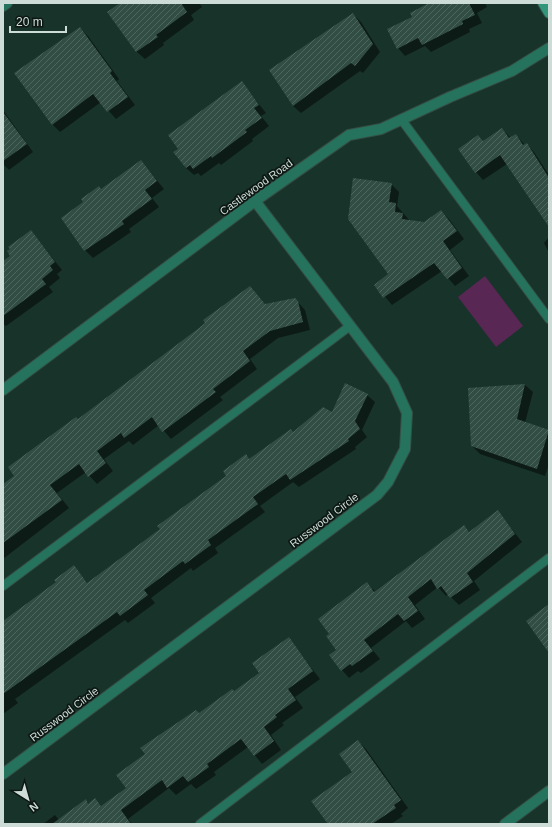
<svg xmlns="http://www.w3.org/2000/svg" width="552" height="827" viewBox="0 0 552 827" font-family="Arial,sans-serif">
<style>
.pitch{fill:#582753}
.shadow{fill:#0007}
.building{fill:url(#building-hatch)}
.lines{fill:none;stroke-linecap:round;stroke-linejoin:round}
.service-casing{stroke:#354e46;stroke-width:10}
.minor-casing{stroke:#354e46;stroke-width:12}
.tertiary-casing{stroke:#354e46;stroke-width:12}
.secondary-casing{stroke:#354e46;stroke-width:12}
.service{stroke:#25735c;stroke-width:8}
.minor{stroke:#25735c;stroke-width:10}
.tertiary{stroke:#25735c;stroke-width:10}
.secondary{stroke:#339579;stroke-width:10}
.labels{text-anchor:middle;stroke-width:3.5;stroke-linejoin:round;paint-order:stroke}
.street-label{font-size:11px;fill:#cddcd6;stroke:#0d1814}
</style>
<defs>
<pattern id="building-hatch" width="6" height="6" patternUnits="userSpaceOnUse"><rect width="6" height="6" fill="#324e44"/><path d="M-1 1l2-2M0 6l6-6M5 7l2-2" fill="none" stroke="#4e675e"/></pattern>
</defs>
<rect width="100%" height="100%" fill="#18332a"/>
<path class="pitch" d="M485,276L523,326L496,347L458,297Z"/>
<g class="shadow">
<path d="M122,3H199L202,7L191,15L194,20L163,43L164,45L145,59L137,52L109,12Z"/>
<path d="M432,3H485L487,7L477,13L482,23L469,29L470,32L431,52L425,46L405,56L398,48L413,17Z"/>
<path d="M353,14L361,22L380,52L363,73L360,71L301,113L293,106Z"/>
<path d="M80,28L88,36L119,79L117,81L135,105L116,119L101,102L60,132L52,124Z"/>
<path d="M242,83L266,113L261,116L269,126L252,139L253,141L221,165L219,163L201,176L198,173L194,175L186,168L179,149Z"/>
<path d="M3,110L33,152L9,170L3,164Z"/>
<path d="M502,129L511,138L516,135L525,145L527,144L534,152L549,175V225L507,164L483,180L476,172L484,142Z"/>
<path d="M141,161L164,189L152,198L159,207L129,229L131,232L93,258L85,250L102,190Z"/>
<path d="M391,184L399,192L397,206L410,221L424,223L441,211L449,219L464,239L450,250L469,276L455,286L442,271L392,305L375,285L390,275L349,219Z"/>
<path d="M31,231L62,270L57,274L60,278L49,287L53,292L6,326L3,324V262L11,256Z"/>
<path d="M549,237V253L544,243Z"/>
<path d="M257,295L266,305L295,299L305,310L310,330L278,338L250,359L257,369L220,397L223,400L171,439L159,425L133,445L129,441L104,459L113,471L97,484L86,472L57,493L69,508L3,559V510L78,420Z"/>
<path d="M525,385L533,392L525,423L549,431V464L545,476L480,454L472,446L469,389Z"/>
<path d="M367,395L375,402L362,430L367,437L355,447L356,449L299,487L293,482L260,506L265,512L215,548L218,553L193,571L191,568L151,598L155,603L128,623L125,620L15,699L18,703L3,714V622L58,582L74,567L88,584L161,530L227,476L246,456L250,460L293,433Z"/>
<path d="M498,512L522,542L474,581L480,590L459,605L448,594L446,596L438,587L415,605L425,619L412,628L406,621L371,648L380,659L361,673L358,671L349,678L342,670L337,650L330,634L367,584L375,591L464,526L469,532Z"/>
<path d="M288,638L320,679L295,697L303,708L282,723L284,725L271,735L281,750L262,764L248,747L214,772L216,775L196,789L191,784L176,795L169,788L128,819L132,824H43L55,815L59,820L85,801L89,804L95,800L102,806L127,788L200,714L261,673Z"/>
<path d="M358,741L366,749L408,808L401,814L403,816L391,824H329L353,772Z"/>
</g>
<g class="building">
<path d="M120,3H181L187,12L156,35L158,37L136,52L107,12Z"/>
<path d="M429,3H469L475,15L462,21L463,24L422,45L418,38L397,49L387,29L412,17L410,13Z"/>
<path d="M353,13L373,44L355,66L351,63L293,106L269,70Z"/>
<path d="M80,27L112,71L110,73L128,97L107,112L93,94L52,125L14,73Z"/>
<path d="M242,81L259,105L254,108L262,118L245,130L247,132L212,158L211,156L193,169L190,165L186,168L173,152L178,149L168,135Z"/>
<path d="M3,112L27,144L3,161Z"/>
<path d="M502,128L509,138L516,134L523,145L527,143L549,178V227L500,155L475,173L458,149L478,135L483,141Z"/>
<path d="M141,160L157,181L145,190L152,199L122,221L124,224L84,251L61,218L83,202L81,199L99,186L101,189Z"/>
<path d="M353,178L392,183L389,202L396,203L395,212L403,213L402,219L424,222L441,210L457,231L443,241L462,268L447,279L434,263L383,298L374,285L388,274L348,219Z"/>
<path d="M31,230L55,262L50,266L53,270L42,279L46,284L3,316V261L10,256L7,251L10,249L8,247Z"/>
<path d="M250,286L265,304L295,298L298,301L303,322L270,331L243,351L250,361L213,389L216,392L162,432L152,417L124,438L121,433L97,451L106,463L88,477L79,464L50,485L62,500L3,543V484L14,476L8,467L76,417L78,419L199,328L205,323L203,320Z"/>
<path d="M345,383L368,394L355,421L360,429L348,439L349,441L290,480L286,474L253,497L258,504L208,540L211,545L185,564L183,561L144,590L148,595L120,616L117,612L3,694V621L56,582L54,580L74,565L87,583L160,529L157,526L226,476L223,471L246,454L249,459L291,429L293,432L323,407L332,412Z"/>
<path d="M525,384L517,419L549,430L537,469L471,446L468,388Z"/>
<path d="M498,510L515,534L467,573L473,582L450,598L441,586L437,589L431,579L408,597L418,611L404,621L398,614L364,640L373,651L352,666L350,664L341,671L329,655L336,650L326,636L329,634L318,619L367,582L374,592L464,525L469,532Z"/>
<path d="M549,604V653L526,621Z"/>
<path d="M289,637L313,671L288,689L296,700L275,715L277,717L264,727L274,741L254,756L241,739L207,764L209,767L188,782L183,776L167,788L162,780L121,810L131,824H52L86,799L88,804L95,798L101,806L126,788L116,775L145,754L140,748L196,710L199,713L232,689L234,691L259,673L252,663Z"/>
<path d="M358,740L401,800L394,805L396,808L372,824H328L311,801L352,772L339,754Z"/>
</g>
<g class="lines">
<g class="service-casing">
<g id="service">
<path d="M401,119L549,319"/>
<path d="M3,586L350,326"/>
<path d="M200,824L549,558"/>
</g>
</g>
<g class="minor-casing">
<g id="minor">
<path d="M3,6L7,3"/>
<path d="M3,390L255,201L349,135L381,129L450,97L512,71L549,48"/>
<path d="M3,774L377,495L388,482L405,449L407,413L393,382L255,201"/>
</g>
</g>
<g class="tertiary-casing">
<path id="tertiary" d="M505,824L549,791"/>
</g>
<g class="secondary-casing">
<path id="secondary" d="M543,3L549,13"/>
</g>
<use href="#service" class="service"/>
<use href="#minor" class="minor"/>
<use href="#tertiary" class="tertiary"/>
<use href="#secondary" class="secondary"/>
</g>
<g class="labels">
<g class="street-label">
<text transform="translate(256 187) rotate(-36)" y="4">Castlewood Road</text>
<text transform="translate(324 520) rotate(-37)" y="4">Russwood Circle</text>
<text transform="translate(64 714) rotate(-37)" y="4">Russwood Circle</text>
</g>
</g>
<rect width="552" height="827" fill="none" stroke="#cddcd6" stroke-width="8"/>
<g transform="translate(28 799) rotate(143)" stroke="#0d1814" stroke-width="3" paint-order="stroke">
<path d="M0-3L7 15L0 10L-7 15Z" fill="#cddcd6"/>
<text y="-6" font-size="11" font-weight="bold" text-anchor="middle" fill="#cddcd6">N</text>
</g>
<path d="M10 26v6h56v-6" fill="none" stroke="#cddcd6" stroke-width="2"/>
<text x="16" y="26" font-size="12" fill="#cddcd6" stroke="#0d1814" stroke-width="3" paint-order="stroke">20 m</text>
</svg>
